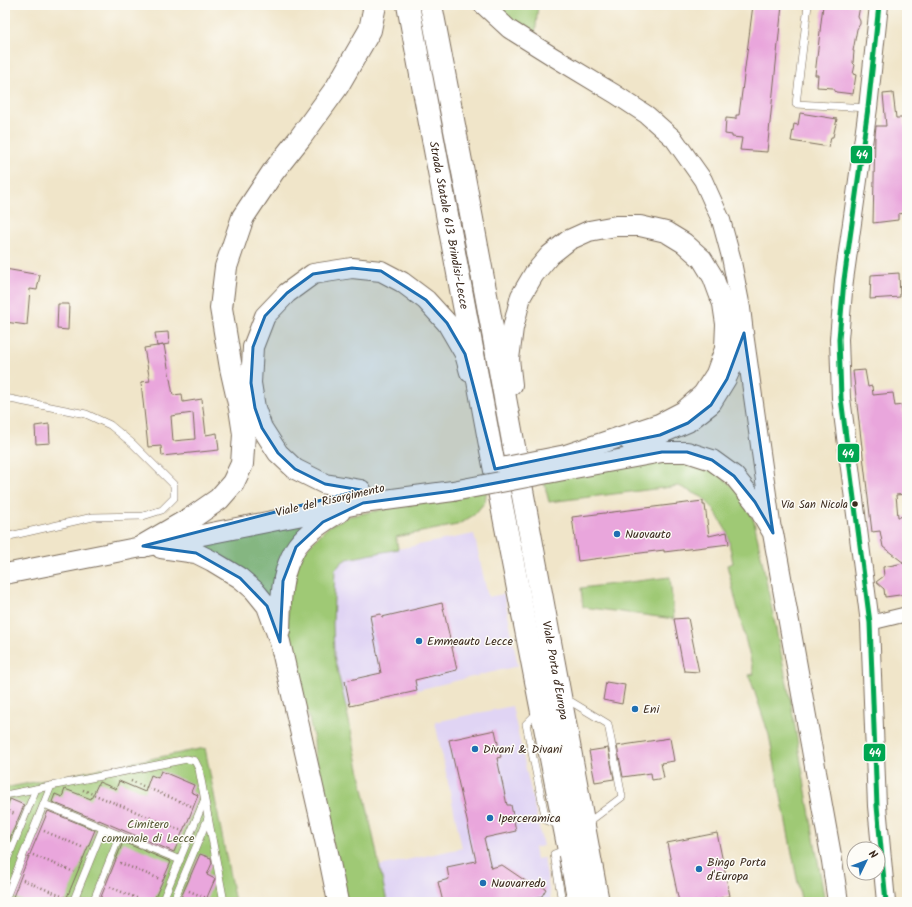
<svg xmlns="http://www.w3.org/2000/svg" width="912" height="907" viewBox="0 0 912 907" font-family="Kalam,sans-serif">
<style>
.built{fill:#e0d4f4}
.green{fill:#9fc975;stroke:#6d7a4a}
.building{fill:#e9a6dc;fill-rule:evenodd}
.lines{fill:none;stroke-linecap:round;stroke-linejoin:round}
.service-casing{stroke:#7a6b5a;stroke-width:8}
.minor-casing{stroke:#7a6b5a;stroke-width:16}
.tertiary-casing{stroke:#7a6b5a;stroke-width:20}
.secondary-casing{stroke:#7a6b5a;stroke-width:22}
.trunk-casing{stroke:#7a6b5a;stroke-width:24}
.path{stroke:#7a6b5a;stroke-width:2.5;stroke-dasharray:1 3;stroke-linecap:butt}
.service{stroke:#fff;stroke-width:7}
.minor{stroke:#fff;stroke-width:14}
.tertiary{stroke:#fff;stroke-width:18}
.secondary{stroke:#fff;stroke-width:20}
.trunk{stroke:#fff;stroke-width:22}
.secondary-bridge-casing{stroke:#7a6b5a;stroke-width:22;stroke-linecap:butt}
.secondary-bridge{stroke:#fff;stroke-width:20}
.bus-1-casing{stroke:#fdfcf7;stroke-width:8}
.bus-1{stroke:#00a651;stroke-width:5}
.marked{fill:#1f6fb2;fill-opacity:0.2;stroke:#1f6fb2;stroke-width:3;stroke-linejoin:round}
.bus-dot{fill:#3b2a1e;stroke:#fdfcf7;stroke-width:1.5}
.poi-dot{fill:#1f6fb2;stroke:#fdfcf7;stroke-width:1.5}
.labels{text-anchor:middle;stroke-width:3;stroke-linejoin:round;paint-order:stroke}
.bus-label{font-size:11px;fill:#3b2a1e;stroke:#fdfcf7;text-anchor:end}
.street-label{font-size:12px;fill:#3b2a1e;stroke:#fdfcf7}
.poi-label{font-size:12px;fill:#3b2a1e;stroke:#fdfcf7;text-anchor:start}
.park-label{font-size:12px;fill:#595a38;stroke:#fdfcf7}
.line-badge{stroke:#fdfcf7;stroke-width:1.5}
.badge-label{font-size:11px;text-anchor:middle;font-weight:bold;fill:#fff}
</style>
<rect width="100%" height="100%" fill="#fdfcf7"/>
<filter id="ink" filterUnits="userSpaceOnUse"><feTurbulence type="fractalNoise" baseFrequency=".025" numOctaves="2"/><feDisplacementMap in="SourceGraphic" scale="8" xChannelSelector="R" yChannelSelector="G"/><feConvolveMatrix kernelMatrix="1 2 1 2 8 2 1 2 1" color-interpolation-filters="sRGB"/></filter>
<filter id="wash" filterUnits="userSpaceOnUse"><feTurbulence type="fractalNoise" baseFrequency=".012" numOctaves="4" result="noise"/><feDisplacementMap in="SourceGraphic" scale="16" xChannelSelector="R" yChannelSelector="G"/><feGaussianBlur stdDeviation="0.9" result="paint"/><feColorMatrix in="noise" values="0 0 0 0 0 0 0 0 0 0 0 0 0 0 0 0 0 1.4 0 .05"/><feComposite in="paint" operator="in"/></filter>
<g filter="url(#wash)">
<rect width="100%" height="100%" fill="#f0e5c9"/>
<g class="built">
<path d="M474,534L488,597L504,594L518,666L346,707L334,656L333,624L335,570L342,562L347,559Z"/>
<path d="M512,706L543,846L534,848L536,859L544,858L551,902H387L379,866L462,848L435,722Z"/>
</g>
<g class="green">
<path d="M495,5H538L535,37L504,14Z"/>
<path d="M685,459L715,471L739,492L754,521L790,698L825,902H796V901L801,899L769,735L749,675L754,674L727,565L733,563L727,532L713,508L702,497L679,486L549,502L543,478Z"/>
<path d="M487,489L485,502L474,515L457,525L396,537L398,549L347,559L342,562L335,570L333,624L334,656L346,707L387,902H345L315,756L314,740L294,656L288,624L287,597L301,554L329,526L350,516Z"/>
<path d="M304,524L273,603L250,576L233,562L203,546Z"/>
<path d="M670,577L674,619L583,607L581,588Z"/>
<path d="M205,748L235,902H5V788Z"/>
</g>
<g id="blocks">
<g class="building">
<path d="M753,5H782L767,152L740,150L742,138L732,137V135L725,134L726,118L736,119V115H739Z"/>
<path d="M823,5H854V6H860L858,17L860,21V24L857,29L853,51H854L853,63L855,65L853,74L856,75L853,94L836,92L833,88L817,87L818,75H815Z"/>
<path d="M893,93L896,118H903L904,126H907V213L898,214V220L873,223L875,135L876,126H886L883,94Z"/>
<path d="M800,113L837,119L833,137H831L829,147L791,141L794,124L798,125Z"/>
<path d="M5,269L40,275L37,290L30,289L27,325L5,322Z"/>
<path d="M899,273L900,297L870,299L871,275Z"/>
<path d="M58,304H69L68,330L57,329Z"/>
<path d="M168,332L169,344L157,346L155,333Z"/>
<path d="M164,345L173,395L182,394L183,402L202,399L206,435L217,433L219,450L162,456L161,446L148,447L141,382L150,381L144,348ZM193,413L195,439L173,441L171,416Z"/>
<path d="M865,370L868,387L872,386L873,395L893,393L895,406L902,405L904,431H907V494L896,495L898,517L907,516V594L885,597L884,589L876,582L884,576L883,567L904,563L883,547L880,531L872,532L853,371Z"/>
<path d="M49,424L50,443L36,444L35,426Z"/>
<path d="M703,501V505H705L709,536L727,532L729,544L664,552V550L578,561L572,517Z"/>
<path d="M442,603L457,670L415,680L417,691L350,706L345,681L381,673L370,616L381,614L382,617Z"/>
<path d="M688,618L699,672L684,671L674,619Z"/>
<path d="M606,682L625,685L622,704L603,700Z"/>
<path d="M495,730L501,757L497,758L507,805H511L516,831L484,838L491,868L502,865L533,886L538,884L540,885L546,889L542,896L539,897L532,898L530,902H443L438,882L449,879L447,867L476,861L449,740Z"/>
<path d="M670,738L674,761L661,763L664,778L652,780L651,773L623,777L617,746Z"/>
<path d="M608,748L614,779L595,782L589,751Z"/>
<path d="M161,771L194,785L191,792L198,795L186,826H185L174,852L99,820V821L52,802L55,794L62,797L65,789L91,799L99,782L116,789L119,781L145,792L151,775L158,778Z"/>
<path d="M10,799L24,805L5,850V810Z"/>
<path d="M48,811L95,830L65,902H26L13,897L23,871Z"/>
<path d="M717,833L730,896L702,902H679L667,843Z"/>
<path d="M123,842L171,862L153,902H99Z"/>
<path d="M200,854L211,858L212,863L207,875L215,879L205,902H179Z"/>
</g>
</g>
</g>
<g filter="url(#ink)">
<use href="#blocks" fill-opacity="0" stroke="#7a6b5a" stroke-width="1"/>
<g class="lines">
<g class="service-casing">
<g id="service">
<path d="M808,5L796,104L868,108"/>
<path d="M5,398L86,414L110,425L133,444L174,485V498L162,510L143,516L93,517L5,537"/>
<path d="M565,698L608,724L622,797L586,824"/>
<path d="M538,712L526,724L546,820L561,826"/>
<path d="M5,795L187,759L195,761L199,769L224,902"/>
<path d="M44,804L180,860"/>
<path d="M5,865L36,789"/>
<path d="M5,900L51,786"/>
<path d="M73,902L103,828"/>
<path d="M93,902L120,835"/>
<path d="M162,902L204,801"/>
<path d="M173,902L208,818"/>
<path d="M562,902L554,854L567,849"/>
</g>
</g>
<g class="minor-casing">
<path id="minor" d="M870,623L907,614"/>
</g>
<g class="tertiary-casing">
<g id="tertiary">
<path d="M483,5L509,29L552,56L615,94L647,115L674,139L703,180L721,220L731,257L741,308L744,333L772,530"/>
<path d="M879,5L868,108L854,209L844,280L839,339L841,398L870,623L877,806L886,902"/>
<path d="M629,442L660,435L688,423L711,405L727,379L736,359L742,340"/>
</g>
</g>
<g class="secondary-casing">
<g id="secondary">
<path d="M512,385L509,359L513,328L521,296L534,274L550,255L569,240L589,231L616,226H640L666,232L684,243L702,259L713,277L723,304L726,324L725,349L716,374L703,394L684,411L659,424L566,455"/>
<path d="M569,469L662,452H687L712,460L734,476L755,502L773,533L832,861L838,902"/>
<path d="M361,490L325,484L295,469L278,453L262,428L255,408L251,383L253,347L265,316L287,293L313,274L352,268L381,271L402,282L426,300L447,323L465,354L470,372"/>
<path d="M161,548L196,553L212,561L240,578L254,590L267,606L280,642L328,853L338,902"/>
<path d="M5,574L363,503L453,491"/>
<path d="M280,630C281,605 280,580 291,557C293,554 294,550 297,546C308,531 324,521 340,512"/>
</g>
</g>
<g class="trunk-casing">
<g id="trunk">
<path id="s1" d="M408,5L490,445L579,902"/>
<path id="s2" d="M431,5L472,219L598,902"/>
<path d="M143,546L193,517L219,499L233,483L242,464L244,434L240,408L231,368L221,308L226,267L243,217L273,172L300,138L337,87L370,30L375,5"/>
</g>
</g>
<g class="path">
<path d="M131,781L191,806"/>
<path d="M83,790L180,830"/>
<path d="M5,810L15,814"/>
<path d="M44,831L84,848"/>
<path d="M33,855L74,872"/>
<path d="M120,863L160,879"/>
<path d="M23,880L64,897"/>
<path d="M110,887L146,902"/>
<path d="M189,891L214,901"/>
</g>
<use href="#service" class="service"/>
<use href="#minor" class="minor"/>
<use href="#tertiary" class="tertiary"/>
<use href="#secondary" class="secondary"/>
<use href="#trunk" class="trunk"/>
<g class="secondary-bridge-casing">
<g id="secondary-bridge">
<path d="M506,467L566,455"/>
<path d="M453,491L569,469"/>
</g>
</g>
<use href="#secondary-bridge" class="secondary-bridge"/>
<g class="bus-1-casing">
<path id="bus-1" d="M879,5L868,108L854,209L844,280L839,339L841,398L870,623L877,806L886,902"/>
</g>
<use href="#bus-1" class="bus-1"/>
</g>
</g>
<path class="marked" d="M352,268L381,271L426,300L447,323L465,354L495,469L660,435L688,423L711,405L727,379L744,333L773,533L755,502L734,476L712,460L687,452H662L453,491L363,503L323,522L296,547L283,581L280,642L267,606L240,578L196,553L143,546L361,490L325,484L295,469L278,453L262,428L255,408L251,383L253,347L265,316L287,293L313,274Z"/>
<circle class="bus-dot" cx="855" cy="504" r="3.5"/>
<g class="poi-dot">
<circle cx="617" cy="534" r="4"/>
<circle cx="419" cy="641" r="4"/>
<circle cx="635" cy="709" r="4"/>
<circle cx="475" cy="749" r="4"/>
<circle cx="490" cy="818" r="4"/>
<circle cx="699" cy="869" r="4"/>
<circle cx="483" cy="883" r="4"/>
</g>
<g class="labels">
<g class="bus-label">
<text x="848" y="508">Via San Nicola</text>
</g>
<g class="street-label">
<text dy="4" stroke="none"><textPath href="#s1" startOffset="224">Strada Statale 613 Brindisi-Lecce</textPath></text>
<text transform="translate(330 500) rotate(-13)" y="4">Viale del Risorgimento</text>
<text dy="4" stroke="none"><textPath href="#s2" startOffset="677">Viale Porta d'Europa</textPath></text>
</g>
<g class="poi-label">
<text x="625" y="538">Nuovauto</text>
<text x="427" y="645">Emmeauto Lecce</text>
<text x="643" y="713">Eni</text>
<text x="483" y="753">Divani &amp; Divani</text>
<text x="498" y="822">Iperceramica</text>
<text x="707" y="866">Bingo Porta<tspan x="707" dy="14">d'Europa</tspan></text>
<text x="491" y="887">Nuovarredo</text>
</g>
<g class="park-label">
<text x="148" y="828">Cimitero<tspan x="148" dy="14">comunale di Lecce</tspan></text>
</g>
</g>
<g class="line-badge">
<rect x="850" y="145" width="23" height="19" rx="4" fill="#00a651"/>
<rect x="837" y="443" width="23" height="20" rx="4" fill="#00a651"/>
<rect x="863" y="743" width="23" height="19" rx="4" fill="#00a651"/>
</g>
<g class="badge-label">
<text x="862" y="158">44</text>
<text x="848" y="457">44</text>
<text x="875" y="756">44</text>
</g>
<rect width="912" height="907" fill="none" stroke="#fdfcf7" stroke-width="20"/>
<g transform="translate(866 861) rotate(47)"><circle r="19" fill="#fdfcf7" stroke="#afa8a0"/>
<path d="M0-3L7 15L0 10L-7 15Z" fill="#1f6fb2"/>
<text y="-6" font-size="11" font-weight="bold" text-anchor="middle" fill="#3b2a1e">N</text>
</g>
</svg>
